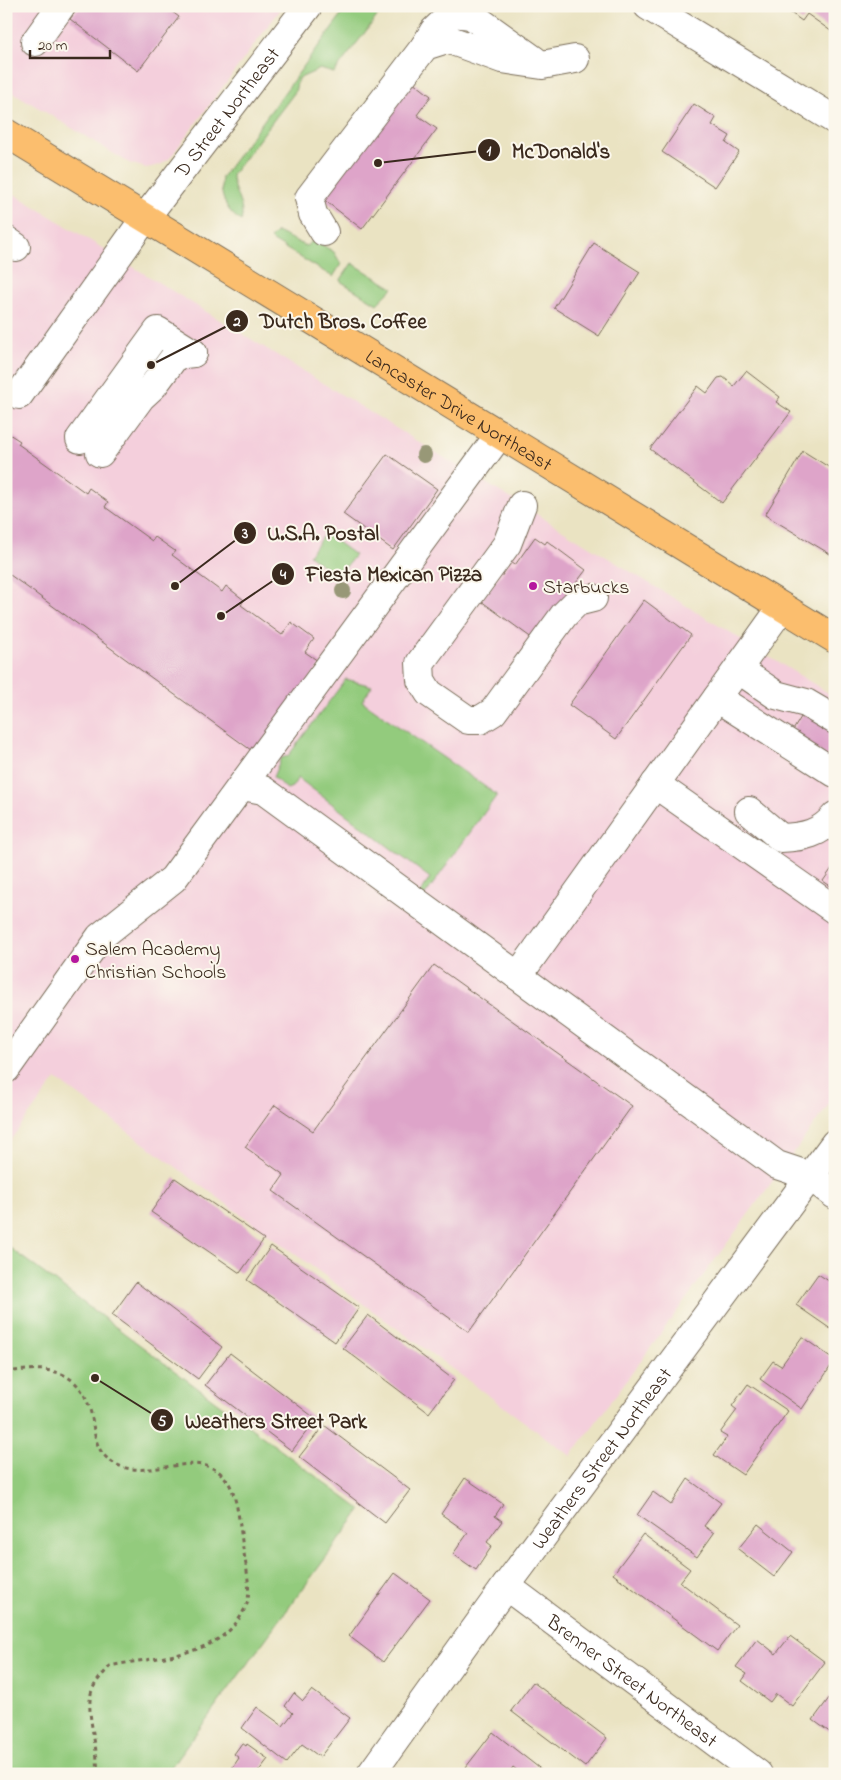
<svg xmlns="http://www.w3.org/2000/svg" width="841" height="1780" viewBox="0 0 841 1780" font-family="'Indie Flower',sans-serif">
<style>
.built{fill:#f4cfdc}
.green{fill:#93cb7d;stroke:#677a4e}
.building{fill:#dea4c9}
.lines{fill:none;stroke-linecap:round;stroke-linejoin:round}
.minor-casing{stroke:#786b57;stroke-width:30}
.major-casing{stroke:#786b57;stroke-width:30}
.path{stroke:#786b57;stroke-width:3;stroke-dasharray:4 4;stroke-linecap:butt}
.minor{stroke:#fff;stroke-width:28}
.major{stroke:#fbbe6e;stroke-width:28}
.tree{fill:#989877}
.poi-dot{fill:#b5179e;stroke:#fbf7ec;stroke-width:2}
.labels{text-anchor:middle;stroke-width:4;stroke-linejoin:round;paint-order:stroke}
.street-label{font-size:20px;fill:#3b2a1e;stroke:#fbf7ec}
.poi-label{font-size:20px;fill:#3b2a1e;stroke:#fbf7ec;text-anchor:start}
.leader{fill:none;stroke:#3b2a1e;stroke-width:2}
.callout-dot{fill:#3b2a1e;stroke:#fbf7ec;stroke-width:2}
.mark-label{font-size:15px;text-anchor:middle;font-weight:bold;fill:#fff}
.callout-label{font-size:21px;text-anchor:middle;font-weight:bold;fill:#3b2a1e;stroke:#fbf7ec;stroke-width:4;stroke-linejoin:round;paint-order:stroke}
</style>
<rect width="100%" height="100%" fill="#fbf7ec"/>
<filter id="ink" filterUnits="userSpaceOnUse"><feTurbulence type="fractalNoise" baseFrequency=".02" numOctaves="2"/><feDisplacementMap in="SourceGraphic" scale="10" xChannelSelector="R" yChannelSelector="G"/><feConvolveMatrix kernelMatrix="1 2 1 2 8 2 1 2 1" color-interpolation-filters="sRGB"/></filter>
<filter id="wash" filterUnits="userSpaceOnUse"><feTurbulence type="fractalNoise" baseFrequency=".0096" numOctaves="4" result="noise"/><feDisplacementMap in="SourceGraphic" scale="20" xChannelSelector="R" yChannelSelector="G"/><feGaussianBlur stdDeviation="1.12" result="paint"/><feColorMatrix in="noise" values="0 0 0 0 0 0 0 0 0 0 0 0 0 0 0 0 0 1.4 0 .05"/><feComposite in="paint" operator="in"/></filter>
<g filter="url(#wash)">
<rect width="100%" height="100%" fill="#eae3c2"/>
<g class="built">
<path d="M6,6H283L170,158L160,165L146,168L129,163L6,88Z"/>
<path d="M6,189L835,697V1096L571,1456L56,1079L6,1146Z"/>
</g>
<g class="green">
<path d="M348,6H385L334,73L320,69L298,79L295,92L232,175C232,192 246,206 241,221C226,211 219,195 222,177Z"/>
<path d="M277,232L306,246L314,240L334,252L341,264L333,277L270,239Z"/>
<path d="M352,263L393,288L377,304L340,281Z"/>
<path d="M325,533L355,555L338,577L309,555Z"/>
<path d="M346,679L372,686L362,701L497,795L423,898L419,895L430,878L298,778L292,787L287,789L273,777L281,758L288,756Z"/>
<path d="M6,1245L361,1510L166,1774H6Z"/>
</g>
<g id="blocks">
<g class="building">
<path d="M80,6H174L171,11L179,17L138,71L70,19Z"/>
<path d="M785,6H835V34L807,14L802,21L784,8Z"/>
<path d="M408,78L431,96L417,115L437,129L362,229L319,196Z"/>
<path d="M694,104L716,118L712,125L730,136L726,143L739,152L715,187L662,152Z"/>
<path d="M594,243L640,272L599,336L554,308Z"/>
<path d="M746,371L780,397L776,402L791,412L722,503L650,449L698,386L707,393L718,378L723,377L734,386Z"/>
<path d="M6,432L20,441L18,444L86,493L89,488L108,502L105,507L152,541L155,537L175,551L172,555L222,592L226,586L244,600L241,605L282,635L291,622L314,639L305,652L321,663L255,753L6,572Z"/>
<path d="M803,451L835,471V557L765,515Z"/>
<path d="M387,454L437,489L393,550L343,514Z"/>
<path d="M535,537L545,544L547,541L586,570L533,639L481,601L511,562L515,565Z"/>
<path d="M644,600L691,635L616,739L569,705Z"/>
<path d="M804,712L835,731V759L789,737Z"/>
<path d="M835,864V889L823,881Z"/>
<path d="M434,965L632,1106L469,1332L273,1191L284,1175L245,1147L275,1105L313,1131Z"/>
<path d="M175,1178L264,1239L240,1273L151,1212Z"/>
<path d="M271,1246L359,1308L335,1342L247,1280Z"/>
<path d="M818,1274L835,1285V1332L796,1305Z"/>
<path d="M136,1282L222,1347L198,1379L112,1315Z"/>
<path d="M368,1315L454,1380L429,1413L343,1348Z"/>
<path d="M802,1337L835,1360L802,1409L760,1379L773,1361L781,1366Z"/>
<path d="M230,1353L316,1419L292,1451L205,1385Z"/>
<path d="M748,1384L788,1411L743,1475L714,1455L727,1437L720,1433L737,1410L732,1406Z"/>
<path d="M324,1425L410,1490L385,1523L299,1457Z"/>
<path d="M465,1478L503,1504L495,1516L502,1521L487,1542L492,1546L476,1570L453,1554L468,1533L441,1514Z"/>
<path d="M688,1479L721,1503L704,1526L714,1533L697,1557L637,1515L653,1492L671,1505Z"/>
<path d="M758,1524L793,1552L774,1577L738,1549Z"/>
<path d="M643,1534L690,1569L680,1582L737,1625L717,1651L613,1574Z"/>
<path d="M395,1573L430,1599L383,1662L349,1636Z"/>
<path d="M790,1636L825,1662L792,1706L776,1694L770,1702L742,1681L747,1674L736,1667L757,1639L776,1654Z"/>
<path d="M533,1682L607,1738L585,1767L511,1711Z"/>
<path d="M312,1690L350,1718L320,1757L302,1744L287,1763L242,1728L257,1707L283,1726L293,1713L285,1706L294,1693L303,1701Z"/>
<path d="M835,1690V1736L813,1720Z"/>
<path d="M493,1732L543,1771L541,1774H522L513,1767L508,1774H475L466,1767Z"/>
<path d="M242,1743L246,1746L247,1744L268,1759L258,1772L261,1774H228L239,1758L234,1754Z"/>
</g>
</g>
</g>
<g filter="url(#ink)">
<use href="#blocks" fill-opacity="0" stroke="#786b57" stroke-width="1"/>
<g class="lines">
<g class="minor-casing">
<g id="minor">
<path d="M648,6L835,120"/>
<path d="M35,42L61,6"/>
<path d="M425,46L434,31L453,13L471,15L534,60"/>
<path d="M324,232L313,214L309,198L425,46L447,39L502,59L542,65L575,59"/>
<path d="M6,240L16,247"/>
<path id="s1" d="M19,395L145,218L308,6"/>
<path d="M80,439L158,331L193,353"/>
<path d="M100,453L141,397L153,386L176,355L193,353"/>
<path d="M522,505L507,544L420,663L421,680L429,693L468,720H480L493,712L564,615L577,602L593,598"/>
<path d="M738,669L776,695L806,703L835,720"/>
<path d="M717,698L835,773"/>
<path d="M655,784L835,910"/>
<path d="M243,786L263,790L777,1165L810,1176L835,1195"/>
<path d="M749,811L781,838C804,837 820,834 835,816"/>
<path d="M518,976L782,607"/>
<path d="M6,1069L100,937L173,879L500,434"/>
<path id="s2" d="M506,1586L758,1774"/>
<path id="s3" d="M371,1774L506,1586L835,1143"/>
</g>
</g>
<g class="major-casing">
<g id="major">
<path id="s4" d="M6,133L835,639"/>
</g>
</g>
<path class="path" d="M6,1372C49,1366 82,1368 92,1418C94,1430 95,1444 103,1454C137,1493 196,1441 226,1479C238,1494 240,1529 243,1548C246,1565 250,1583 248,1601C247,1605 244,1610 242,1614C217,1659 154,1656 110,1666C104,1673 97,1680 93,1688C83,1709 100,1749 97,1774"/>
<use href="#minor" class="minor"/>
<use href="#major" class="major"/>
</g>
<g class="tree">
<circle cx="424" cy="455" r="8"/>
<circle cx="343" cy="591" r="8"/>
</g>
</g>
<g class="poi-dot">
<circle cx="533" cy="586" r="5"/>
<circle cx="75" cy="959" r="5"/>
</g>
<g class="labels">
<g class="street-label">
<text dy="7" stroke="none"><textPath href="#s1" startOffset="351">D Street Northeast</textPath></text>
<text dy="7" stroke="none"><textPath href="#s4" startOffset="531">Lancaster Drive Northeast</textPath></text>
<text dy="7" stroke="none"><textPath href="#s3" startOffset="391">Weathers Street Northeast</textPath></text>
<text dy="7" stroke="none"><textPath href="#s2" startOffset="158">Brenner Street Northeast</textPath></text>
</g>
<g class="poi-label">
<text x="543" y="593">Starbucks</text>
<text x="85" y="955">Salem Academy<tspan x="85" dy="23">Christian Schools</tspan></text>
</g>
</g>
<path class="leader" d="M378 163L489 150M151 365L237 321M175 586L245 533M221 616L283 574M95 1378L162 1420"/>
<g class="callout-dot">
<circle cx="378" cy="163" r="5"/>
<circle cx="151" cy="365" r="5"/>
<circle cx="175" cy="586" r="5"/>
<circle cx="221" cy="616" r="5"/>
<circle cx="95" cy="1378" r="5"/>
<circle cx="489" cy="150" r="12"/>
<circle cx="237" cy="321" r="12"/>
<circle cx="245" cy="533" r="12"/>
<circle cx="283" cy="574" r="12"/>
<circle cx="162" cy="1420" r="12"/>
</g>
<g class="mark-label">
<text x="489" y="155">1</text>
<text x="237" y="326">2</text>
<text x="245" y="538">3</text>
<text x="283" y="579">4</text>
<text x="162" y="1426">5</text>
</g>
<g class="callout-label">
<text x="561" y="158">McDonald's</text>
<text x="343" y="328">Dutch Bros. Coffee</text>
<text x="323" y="540">U.S.A. Postal</text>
<text x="394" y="581">Fiesta Mexican Pizza</text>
<text x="276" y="1428">Weathers Street Park</text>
</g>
<rect width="841" height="1780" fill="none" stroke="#fbf7ec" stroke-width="25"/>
<path d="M30 50v8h80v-8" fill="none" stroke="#3b2a1e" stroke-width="2.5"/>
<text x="38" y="50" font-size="15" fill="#3b2a1e" stroke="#fbf7ec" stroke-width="4" paint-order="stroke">20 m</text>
</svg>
